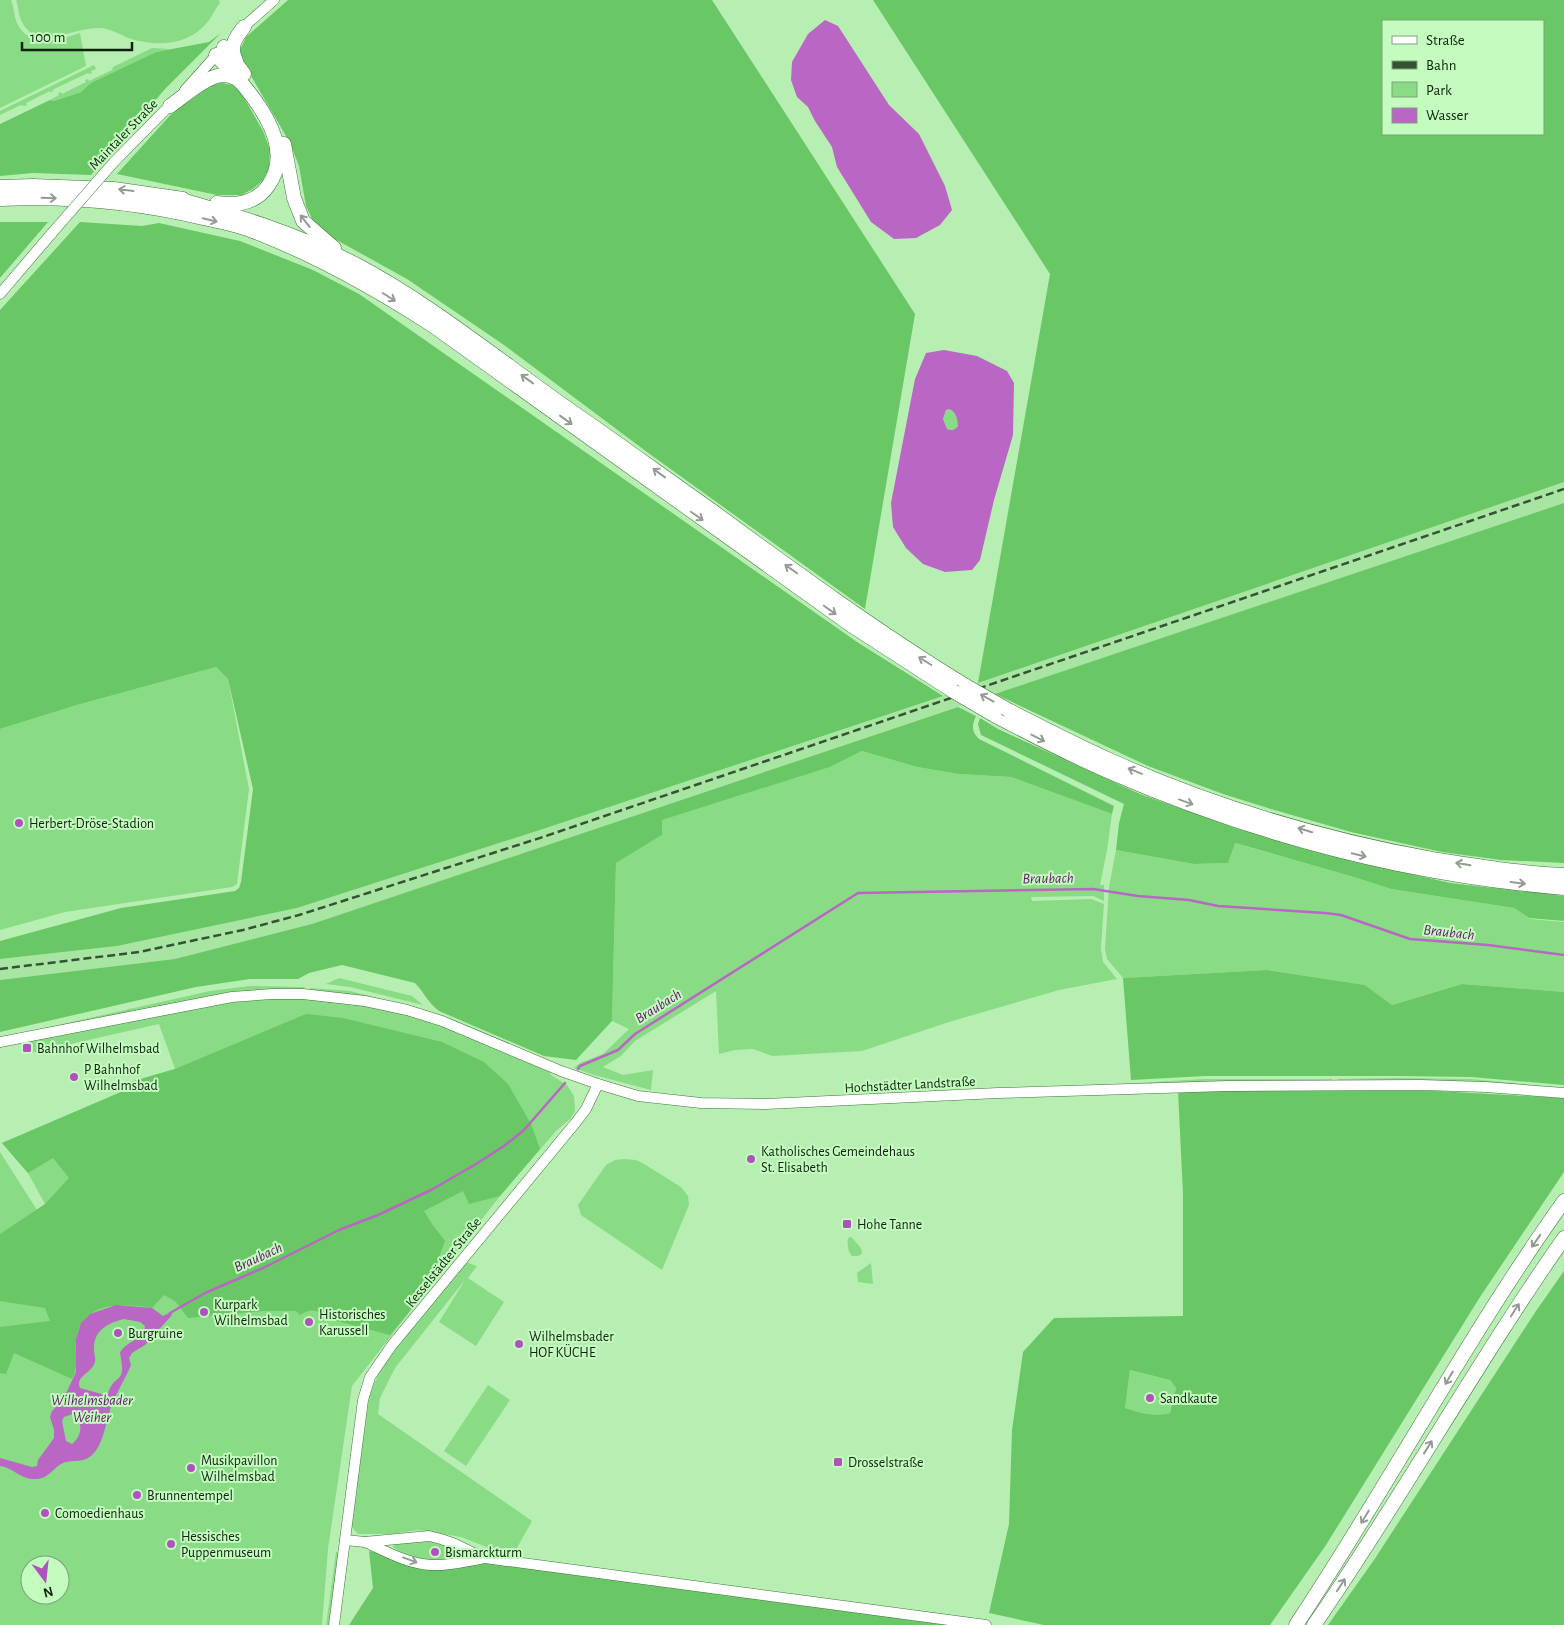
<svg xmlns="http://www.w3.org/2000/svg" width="1564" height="1625" viewBox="0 0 1564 1625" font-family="'Alegreya Sans',sans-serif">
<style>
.built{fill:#a8e5a3}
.green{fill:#8adb85;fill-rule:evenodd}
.forest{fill:#6ac765;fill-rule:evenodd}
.water{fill:#b966c5;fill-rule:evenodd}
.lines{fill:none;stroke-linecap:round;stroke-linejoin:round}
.stream{stroke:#b966c5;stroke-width:2.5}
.secondary-casing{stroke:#41743e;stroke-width:11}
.highway-casing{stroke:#41743e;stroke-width:15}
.secondary{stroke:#fff;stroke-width:10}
.highway{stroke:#fff;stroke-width:14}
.rail{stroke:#355233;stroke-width:2.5;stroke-dasharray:8 4;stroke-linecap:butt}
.secondary-bridge-casing{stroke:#41743e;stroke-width:11;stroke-linecap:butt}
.highway-bridge-casing{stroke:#41743e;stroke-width:15;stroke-linecap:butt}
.secondary-bridge{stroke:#fff;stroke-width:10}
.highway-bridge{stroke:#fff;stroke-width:14}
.oneway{stroke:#939c92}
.poi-dot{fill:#b052bd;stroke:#c4fcbf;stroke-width:2}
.labels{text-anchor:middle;stroke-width:4;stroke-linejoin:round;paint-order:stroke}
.street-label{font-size:14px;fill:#0e230d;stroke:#c4fcbf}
.poi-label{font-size:14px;fill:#0e230d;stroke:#c4fcbf;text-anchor:start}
.water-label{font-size:15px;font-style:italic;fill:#63146d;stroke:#c4fcbf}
</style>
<rect width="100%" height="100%" fill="#b7efb2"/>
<path class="built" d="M1564,482V503L312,924L175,959L0,980V959L117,946L297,908L546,828L845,729Z"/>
<g class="green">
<path d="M0,0H11C14,7 14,16 17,23C30,50 58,40 80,33L86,66L0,108Z"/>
<path d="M16,0H219L220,3C214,10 212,18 205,25C186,46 156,46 131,39C120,35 110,28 99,28C74,27 37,52 22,22C18,15 19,7 16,0Z"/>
<path d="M152,48L170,49L156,52L92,83L81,92L54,101L50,100L59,95L58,93L61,92L62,94L86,82L85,80L88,79L89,81L112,70L113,67Z"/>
<path d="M94,65L96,69L91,71L92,73L90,74L88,73L54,89L51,93L50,91L26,103L27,105L25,106L21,105L0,115V111Z"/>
<path d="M949,408L956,414L958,426C955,430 952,431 947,429L943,419L946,410Z"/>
<path d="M216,667L228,679L249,789L237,884L232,887L65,912L0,930V729L77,705Z"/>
<path d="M862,751L917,767L959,774L1011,777L1112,814L1107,850L1100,885H1104V901L1093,896L1031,897L1032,901L1091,899L1104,904L1101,948L1103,962L1117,979L1059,990L949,1022L862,1051L772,1056L753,1049L735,1050L719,1054L716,991L635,1041L621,1056L603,1067L623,1075L653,1070L651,1090L594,1075L574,1068L580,1063L603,1054L629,1029L612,1021L616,863L662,835L661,820L830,767Z"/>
<path d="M1234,843L1357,878L1391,889L1514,908L1530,919L1564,922V992L1462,984L1392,1005L1365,985L1267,970L1123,978L1107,959L1105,949L1109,887L1116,850L1194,864L1228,863Z"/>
<path d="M339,978L412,996L423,1005L350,987L326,984Z"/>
<path d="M250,986L305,987L301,992H251L28,1035L27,1032L210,991Z"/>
<path d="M311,988L350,991L428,1011L429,1014L309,993Z"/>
<path d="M303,998L350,1001L426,1018L548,1069L551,1075L567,1085L574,1096L575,1111L571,1118L556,1131L500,1196L352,1386L328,1549L322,1625H0V1152L37,1210L45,1204L28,1173L2,1143L121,1092L120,1085L175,1069L159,1024L31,1053L28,1041L233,1000ZM30,1565H60V1595H30Z"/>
<path d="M1397,1078L1471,1079L1564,1088V1090L1336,1081L1338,1079Z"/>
<path d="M1204,1079H1332V1081L1135,1085L1138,1083Z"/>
<path d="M624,1159L636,1160L644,1164L681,1187L688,1196L689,1205L662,1270L581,1215L578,1205L606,1165L615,1160Z"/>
<path d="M851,1237C857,1243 872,1257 852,1256C848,1252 847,1244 848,1238Z"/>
<path d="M466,1262L477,1266L468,1278L504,1302L476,1346L439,1322L465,1280L395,1368L380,1398L378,1414L532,1521L513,1555L489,1548L461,1537L418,1530L392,1534H358L351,1526L369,1398C379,1365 398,1345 419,1319C435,1300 450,1281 466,1262Z"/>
<path d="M871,1263L873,1284L858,1282L857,1273Z"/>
<path d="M1130,1370L1170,1380L1176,1388L1170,1413C1153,1417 1141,1413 1125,1408Z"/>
<path d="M488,1385L510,1400L466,1466L444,1451Z"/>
<path d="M427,1539L457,1548L460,1554L455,1560L443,1562L409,1558L393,1547L395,1542Z"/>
<path d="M336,1552H339L331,1625H326Z"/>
</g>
<g class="forest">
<path d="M288,0H712L915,314L865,609L647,452L504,345L407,279L333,238L315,225L306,206L299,166L290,143L240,57V50L246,37Z"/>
<path d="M873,0H1564V482L978,683L1050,274ZM1383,21H1543V134H1383Z"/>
<path d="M221,33L165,89L91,175L33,173L0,176V124L50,100L54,101L81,92L91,83L156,52L209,42Z"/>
<path d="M222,83L232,85L240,91L263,131L270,150L269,169L263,180L253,189L241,195H217L117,174L183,101L210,85Z"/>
<path d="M0,222H48L0,278Z"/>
<path d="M80,222L142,226L159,223L240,241L313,270L359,294L857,642L943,696L546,828L297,908L117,946L0,959V941L121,908L235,891L239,888L241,882L253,789L228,679L216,667L77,705L0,729V310Z"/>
<path d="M1564,503V863L1501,860L1442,852L1351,832L1271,809L1223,794L1148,766L995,694Z"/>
<path d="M958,707L976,716C972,725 971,731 979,739L1114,806L1112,814L1011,777L959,774L917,767L862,751L830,767L662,820V835L616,863L612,1021L576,1060L544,1056L439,1011C428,1003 424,992 415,983L342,965L309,973L298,979H250L196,987L0,1032V980L175,959L312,924Z"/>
<path d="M980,718L998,729L1140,794L1238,829L1360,862L1450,883L1564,896V921L1529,918L1514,908L1391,889L1357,878L1235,843L1228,863L1194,864L1116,850L1119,823L1124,804L981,735L978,724Z"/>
<path d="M1267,970L1365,985L1392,1005L1462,984L1564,992V1085L1471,1077L1397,1076H1205L1131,1080L1123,978Z"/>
<path d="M306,1014L343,1018L442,1042L484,1062L508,1084L531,1124L540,1149L500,1196L469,1204L463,1191L424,1211L432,1224L445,1241L427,1290L390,1335L326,1318C318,1309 310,1308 300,1315L296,1311H264L188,1318L175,1301L164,1295L152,1308C122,1303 81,1301 76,1341C75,1354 79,1367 72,1379L14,1353L6,1374L0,1373V1327L50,1321L45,1308L0,1301V1234L45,1204L69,1178L53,1158L28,1173L2,1143L121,1092L120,1085L175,1069Z"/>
<path d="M1400,1089L1564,1098V1172L1480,1297L1326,1545L1270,1625H1044L989,1613L1009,1524L1012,1430L1023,1352L1054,1318L1183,1316V1194L1178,1091ZM1130,1370L1170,1380L1176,1388L1170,1413C1153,1417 1141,1413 1125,1408Z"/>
<path d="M1564,1271V1625H1328L1374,1560L1536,1311Z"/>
<path d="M369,1551L391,1556L413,1564L485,1562L954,1625H349L373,1588Z"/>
</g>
<g class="water">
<path d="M825,20L838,26L889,105L919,134L945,186L952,210L940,225L916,238L894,239L871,222L837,167L832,147L815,121L808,107L797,97L791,80L792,62L808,34Z"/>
<path d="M944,350L977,356L1007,371L1014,383L1013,435L994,500L980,560L972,570L945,572L923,564L906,548L893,527L891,503L915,379L926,353ZM949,409C957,412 957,419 958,426C955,430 952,431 947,429L943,419L946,410Z"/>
<path d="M116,1305L152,1308L163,1316L171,1312L172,1315L145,1345L132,1353L129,1358L131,1365C125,1380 115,1394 110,1410C105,1425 103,1449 88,1458C80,1463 69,1459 61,1464C50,1471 48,1480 32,1479C20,1478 11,1467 0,1466V1458L32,1467L37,1466L38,1460L54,1438V1430L50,1417L52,1411L63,1400L76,1372V1339L81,1323L90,1314ZM124,1319L140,1322L145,1326C144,1341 126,1340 120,1353C127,1387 115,1371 108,1394L105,1395L80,1388C75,1376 92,1373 95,1362C96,1358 94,1354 94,1350C93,1331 107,1323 124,1319ZM73,1414C84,1423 82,1436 72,1444L66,1441L62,1421L64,1417Z"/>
</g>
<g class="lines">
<g class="stream">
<path d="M578,1069L580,1066L618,1050L635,1034L858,893L1093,889L1138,896L1189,900L1218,906L1325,913L1341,915L1410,939L1488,945L1564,955"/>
<path d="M170,1313L205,1293L263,1268L339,1230L378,1215L431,1190L476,1164L504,1146L524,1130L565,1083"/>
</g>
<g class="secondary-casing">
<g id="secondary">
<path d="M239,31L274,0"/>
<path d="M185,90L220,51"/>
<path d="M114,162L175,100"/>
<path d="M0,294L52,233"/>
<path d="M0,1042L232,997L272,994H303L365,1001L407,1010L442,1021L561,1071L598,1084L638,1096L701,1103L766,1104L998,1093L1227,1086L1421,1085L1486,1087L1564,1093"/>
<path d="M345,1540L365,1542L429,1536L441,1539L455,1544L484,1558"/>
<path d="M365,1542C385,1551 408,1564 431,1565C449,1566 467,1561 485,1558L986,1625"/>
<path d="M334,1625L363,1400L370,1377L392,1345L577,1121L586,1109L598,1084"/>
</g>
</g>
<g class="highway-casing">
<g id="highway">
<path d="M224,47L244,74"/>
<path d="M216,55C245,86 300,142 268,186C256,203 237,206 217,203"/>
<path d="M236,61C229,47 235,38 244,27"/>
<path d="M170,106C184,96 206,76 223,75C228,75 233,77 238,79"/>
<path d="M284,144L294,198L303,221L334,248"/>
<path d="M0,187L33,186L114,189L183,199"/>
<path d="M174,198C236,215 297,234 355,264C427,302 491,354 557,401C609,437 660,474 711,510C794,571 878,632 966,686"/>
<path d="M0,199C68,196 137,202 203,218C218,221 233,224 247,229C313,253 373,287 432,325L851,625L953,691"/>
<path d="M1008,710C1043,728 1078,746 1114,762C1215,807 1323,839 1432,859C1476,866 1520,873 1564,875"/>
<path d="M994,715C1032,735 1070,755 1110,772C1253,834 1408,875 1564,888"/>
<path d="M1296,1625C1389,1485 1467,1337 1564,1201"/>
<path d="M1314,1625C1401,1499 1476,1364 1564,1238"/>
</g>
</g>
<use href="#secondary" class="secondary"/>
<use href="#highway" class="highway"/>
<path class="rail" d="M0,969L139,952L243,930L299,915L543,837L1564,489"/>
<g class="secondary-bridge-casing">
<path id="secondary-bridge" d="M52,233L114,162"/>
</g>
<g class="highway-bridge-casing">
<g id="highway-bridge">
<path d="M966,686L1008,710"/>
<path d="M953,691L994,715"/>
</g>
</g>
<use href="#secondary-bridge" class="secondary-bridge"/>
<use href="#highway-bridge" class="highway-bridge"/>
</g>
<defs><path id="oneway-shaft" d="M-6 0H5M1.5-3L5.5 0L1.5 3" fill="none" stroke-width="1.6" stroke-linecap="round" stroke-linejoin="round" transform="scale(1.25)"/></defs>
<g class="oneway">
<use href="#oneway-shaft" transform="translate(126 190) rotate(-173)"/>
<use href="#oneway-shaft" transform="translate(49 198) rotate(2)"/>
<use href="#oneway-shaft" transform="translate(210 220) rotate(13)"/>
<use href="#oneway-shaft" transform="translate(305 221) rotate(-128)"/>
<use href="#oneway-shaft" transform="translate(389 297) rotate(32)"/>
<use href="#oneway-shaft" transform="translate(527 379) rotate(-144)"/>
<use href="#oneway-shaft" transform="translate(566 420) rotate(36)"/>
<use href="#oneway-shaft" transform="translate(659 473) rotate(-144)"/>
<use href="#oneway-shaft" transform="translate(697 516) rotate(35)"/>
<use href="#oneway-shaft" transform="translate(791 569) rotate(-145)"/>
<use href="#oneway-shaft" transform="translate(830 610) rotate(35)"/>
<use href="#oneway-shaft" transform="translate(925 661) rotate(-148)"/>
<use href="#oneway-shaft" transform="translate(987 698) rotate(-151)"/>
<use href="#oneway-shaft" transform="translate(1038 738) rotate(27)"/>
<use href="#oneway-shaft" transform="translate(1135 771) rotate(-158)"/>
<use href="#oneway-shaft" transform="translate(1186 802) rotate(20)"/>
<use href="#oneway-shaft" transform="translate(1305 830) rotate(-163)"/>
<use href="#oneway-shaft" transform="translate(1359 855) rotate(13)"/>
<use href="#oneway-shaft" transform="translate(1463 864) rotate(-171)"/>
<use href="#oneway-shaft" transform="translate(1518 883) rotate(7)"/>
<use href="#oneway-shaft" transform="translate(1536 1241) rotate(125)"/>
<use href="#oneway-shaft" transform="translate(1515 1310) rotate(-57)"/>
<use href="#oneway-shaft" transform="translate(1449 1378) rotate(121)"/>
<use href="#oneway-shaft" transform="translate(1428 1447) rotate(-58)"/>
<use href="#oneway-shaft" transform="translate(1365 1517) rotate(121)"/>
<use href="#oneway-shaft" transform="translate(410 1560) rotate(20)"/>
<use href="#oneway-shaft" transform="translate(1341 1585) rotate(-57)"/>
</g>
<g class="poi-dot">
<circle cx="19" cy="823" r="5"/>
<rect x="22" y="1043" width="10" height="10" rx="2.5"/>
<circle cx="74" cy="1077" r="5"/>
<circle cx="751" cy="1159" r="5"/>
<rect x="842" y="1219" width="10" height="10" rx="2.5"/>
<circle cx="204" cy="1312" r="5"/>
<circle cx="309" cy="1322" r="5"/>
<circle cx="118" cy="1333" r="5"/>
<circle cx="519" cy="1344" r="5"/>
<circle cx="1150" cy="1398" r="5"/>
<rect x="833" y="1457" width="10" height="10" rx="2.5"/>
<circle cx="191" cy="1468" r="5"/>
<circle cx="137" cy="1495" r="5"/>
<circle cx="45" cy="1513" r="5"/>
<circle cx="171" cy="1544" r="5"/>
<circle cx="435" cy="1552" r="5"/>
</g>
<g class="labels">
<g class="street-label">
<text transform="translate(123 134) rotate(-46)" y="5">Maintaler Straße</text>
<text transform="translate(910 1084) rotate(-3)" y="5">Hochstädter Landstraße</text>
<text transform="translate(443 1262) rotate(-51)" y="5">Kesselstädter Straße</text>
</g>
<g class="poi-label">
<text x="29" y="828">Herbert-Dröse-Stadion</text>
<text x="37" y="1053">Bahnhof Wilhelmsbad</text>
<text x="84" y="1074">P Bahnhof<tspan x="84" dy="16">Wilhelmsbad</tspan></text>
<text x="761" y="1156">Katholisches Gemeindehaus<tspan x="761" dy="16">St. Elisabeth</tspan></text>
<text x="857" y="1229">Hohe Tanne</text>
<text x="214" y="1309">Kurpark<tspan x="214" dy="16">Wilhelmsbad</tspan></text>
<text x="319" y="1319">Historisches<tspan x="319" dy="16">Karussell</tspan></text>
<text x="128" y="1338">Burgruine</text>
<text x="529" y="1341">Wilhelmsbader<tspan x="529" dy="16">HOF KÜCHE</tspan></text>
<text x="1160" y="1403">Sandkaute</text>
<text x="201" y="1465">Musikpavillon<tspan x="201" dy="16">Wilhelmsbad</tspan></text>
<text x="848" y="1467">Drosselstraße</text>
<text x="147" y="1500">Brunnentempel</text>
<text x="55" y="1518">Comoedienhaus</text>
<text x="181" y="1541">Hessisches<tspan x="181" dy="16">Puppenmuseum</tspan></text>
<text x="445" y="1557">Bismarckturm</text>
</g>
<g class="water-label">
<text transform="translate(1048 878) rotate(-1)" y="5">Braubach</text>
<text transform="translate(1449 932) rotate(6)" y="5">Braubach</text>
<text transform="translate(658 1006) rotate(-32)" y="5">Braubach</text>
<text transform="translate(258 1257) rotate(-25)" y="5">Braubach</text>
<text x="92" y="1405">Wilhelmsbader<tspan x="92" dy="17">Weiher</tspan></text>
</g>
</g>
<rect x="1382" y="20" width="162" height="115" fill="#c4fcbf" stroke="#7ba578"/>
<rect x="1392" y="36" width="25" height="8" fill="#ffffff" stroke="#7ba578"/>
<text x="1426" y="45" font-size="15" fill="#0e230d">Straße</text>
<rect x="1392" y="61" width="25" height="8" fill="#355233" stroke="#7ba578"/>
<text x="1426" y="70" font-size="15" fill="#0e230d">Bahn</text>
<rect x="1392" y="82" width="25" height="15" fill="#8adb85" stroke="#7ba578"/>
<text x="1426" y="95" font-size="15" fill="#0e230d">Park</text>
<rect x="1392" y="108" width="25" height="15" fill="#b966c5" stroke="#7ba578"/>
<text x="1426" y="120" font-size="15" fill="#0e230d">Wasser</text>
<g transform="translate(45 1580) rotate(165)"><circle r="24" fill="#c4fcbf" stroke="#7ba578"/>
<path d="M0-4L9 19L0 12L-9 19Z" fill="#b052bd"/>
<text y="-8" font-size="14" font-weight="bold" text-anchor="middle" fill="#0e230d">N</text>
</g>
<path d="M22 42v8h110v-8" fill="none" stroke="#0e230d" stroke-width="2.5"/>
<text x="30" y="42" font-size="15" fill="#0e230d" stroke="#c4fcbf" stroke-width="4" paint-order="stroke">100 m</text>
</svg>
